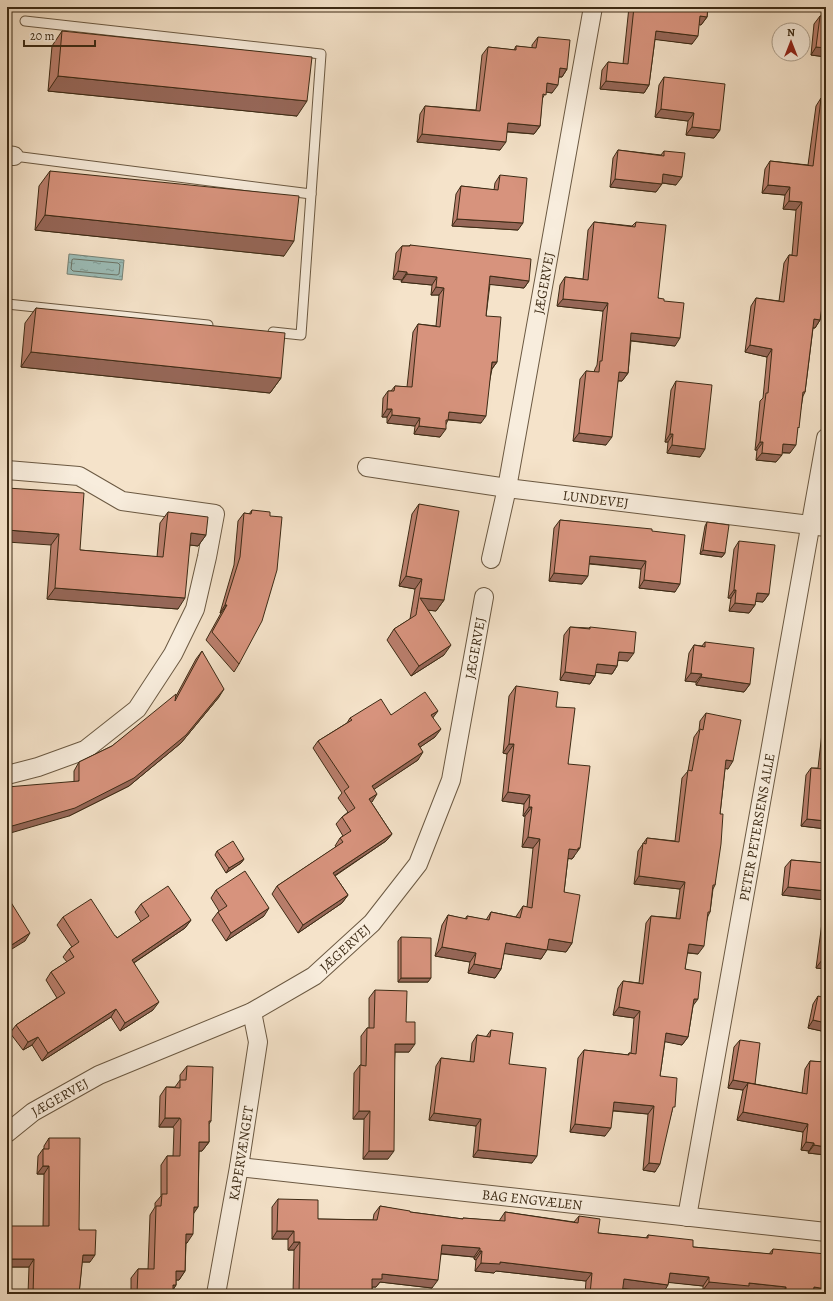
<svg xmlns="http://www.w3.org/2000/svg" width="833" height="1301" viewBox="0 0 833 1301" font-family="Alegreya,serif">
<style>
.water{fill:url(#water-ripples);stroke:#768377}
.lines{fill:none;stroke-linecap:round;stroke-linejoin:round}
.shore{stroke:#6c7467;stroke-width:1}
.service-casing{stroke:#6b5942;stroke-width:11}
.minor-casing{stroke:#6b5942;stroke-width:20}
.service{stroke:#f8eddd;stroke-width:9}
.minor{stroke:#f8eddd;stroke-width:18}
.wall{fill:#b97e6c;stroke:#3d2b15}
.shaded-wall{fill:#966758;stroke:#3d2b15}
.building{fill:#d7937d;stroke:#3d2b15}
.labels{text-anchor:middle;stroke-width:4;stroke-linejoin:round;paint-order:stroke}
.street-label{font-size:14px;fill:#3d2b15;stroke:#f8eddd}
</style>
<defs>
<pattern id="water-ripples" width="26" height="14" patternUnits="userSpaceOnUse"><rect width="26" height="14" fill="#9cbeb9"/><path d="M2 4q2-2 4 0t4 0M15 11q2-2 4 0t4 0" fill="none" stroke="#809b95"/></pattern>
</defs>
<rect width="100%" height="100%" fill="#f5e3ca"/>
<filter id="stains"><feTurbulence type="fractalNoise" baseFrequency=".005" numOctaves="4"/><feColorMatrix values="0 0 0 0 .2 0 0 0 0 .09 0 0 0 0 .02 0 0 0 .5 -.17"/></filter>
<radialGradient id="worn" r=".72"><stop offset=".6" stop-color="#630" stop-opacity="0"/><stop offset="1" stop-color="#630" stop-opacity=".3"/></radialGradient>
<path class="water" d="M69,254L124,260L122,280L67,274Z"/>
<g class="lines">
<path class="shore" d="M74,259L118,263L120,265L119,274L117,275L73,271L71,269L72,260Z"/>
<g class="service-casing">
<g id="service">
<path d="M25,21L321,54L301,335L273,332"/>
<path d="M14,156L311,194"/>
<path d="M7,304L208,325"/>
</g>
</g>
<g class="minor-casing">
<g id="minor">
<path d="M7,155L14,156"/>
<path id="s1" d="M367,467L507,488L826,527"/>
<path d="M7,470L79,476L122,501L215,514L207,557L195,609L173,654L137,709L85,750L38,767L7,775"/>
<path id="s2" d="M491,559L507,488L593,7"/>
<path id="s3" d="M7,1133L33,1112L99,1075L252,1012L314,976L372,923L418,864L451,780L484,597"/>
<path id="s4" d="M239,1167L826,1232"/>
<path id="s5" d="M687,1217L826,438"/>
<path id="s6" d="M216,1294L239,1167L258,1042L252,1012"/>
</g>
</g>
<use href="#service" class="service"/>
<use href="#minor" class="minor"/>
</g>
<g class="wall">
<path d="M629,7H708L707,17L701,25L699,24L692,44L655,39L649,85L644,93L600,89L602,70L608,62L623,64Z"/>
<path d="M820,16H826V57L811,55L814,24Z"/>
<path d="M62,31L297,116L48,91L52,46Z"/>
<path d="M538,37L567,69L562,77H559L552,93L546,92L542,99L540,126L534,134L507,132L500,150L417,142L420,114L425,106L476,110L482,55L488,47L514,50L516,46L532,48V45Z"/>
<path d="M664,77L720,130L714,138L686,135L688,121L655,117L659,85Z"/>
<path d="M821,98L822,288L823,307L821,310L820,320L815,328H813L805,392L803,396L797,430L790,453H782L776,462L756,460L757,450H755L760,401L763,398L767,357L745,352L751,306L756,298L779,301L784,263L789,255H792L796,210L783,209L785,195L762,193L765,169L770,161L808,165L816,106Z"/>
<path d="M618,150L661,155L664,151L676,185L662,183L656,192L610,187L613,158Z"/>
<path d="M50,171L284,256L35,230L39,186Z"/>
<path d="M500,175L518,230L452,226L456,194L461,186L494,190L495,183Z"/>
<path d="M594,222L632,226L636,222L658,298L664,301L675,346L631,341L628,373L622,381H618L606,445L573,441L580,379L586,371L594,372L595,369L597,365L603,311L557,306L560,285L565,277L583,279L588,230Z"/>
<path d="M410,245L529,281L524,288L490,284L486,316L497,362L492,369L481,423L448,420L440,437L414,434L415,426L387,423V417H382L383,398L388,391H391L395,386L407,387L413,332L418,324L436,326L439,295H431L432,285L401,282L402,280L393,279L396,253L402,246H409Z"/>
<path d="M36,308L281,378L270,393L21,367L25,323Z"/>
<path d="M676,381L700,457L667,453L668,442H665L671,390Z"/>
<path d="M7,488L80,550L157,557L160,523L168,512L206,535L198,546L190,545L178,609L47,599L51,545Z"/>
<path d="M419,504L444,600L436,611L428,610L444,655L411,676L387,640L394,629L410,619L415,589L399,586L412,514Z"/>
<path d="M252,510L239,664L234,672L206,640L221,613H220L234,565L238,521L244,513L249,514Z"/>
<path d="M560,520L652,531L675,592L639,588L641,569L589,564L582,584L549,581L554,528Z"/>
<path d="M707,522L725,553L722,557L700,554L705,526Z"/>
<path d="M739,541L769,594L763,602L755,601V605L749,613L729,611L731,598H728L734,549Z"/>
<path d="M570,627L589,628L590,627L628,661L618,660L617,666L612,674L596,672L595,676L590,684L560,680L564,635Z"/>
<path d="M705,642L750,684L744,692L696,685V682L685,681L689,653L694,645L702,646Z"/>
<path d="M202,651L219,697L181,743L129,786L69,816L74,781V771L79,762L112,746L175,698L196,659Z"/>
<path d="M516,686L556,707L568,764L574,857L572,859L568,858L564,892L572,943L566,952L547,949L541,959L504,953L501,969L495,978L468,973L470,962L435,956L442,925L448,915L465,919L467,916L486,920L491,912L516,917L517,915L523,906L527,907L533,848L522,847L525,816H523L524,804L502,801L507,754L503,753L509,696Z"/>
<path d="M706,713L728,769L725,768L720,814L715,885L713,889L710,912L708,916L698,954L687,953L685,969L693,1006L688,1037L682,1045L665,1041L660,1076L672,1111L655,1172L643,1170L648,1114L613,1111L605,1136L570,1132L578,1058L584,1050L628,1055L629,1053H631L634,1018L613,1015L618,988L623,981L639,983L646,923L651,916L676,918L680,889L634,884L638,851L647,838L675,841L682,778L688,771L694,737L699,730L700,721Z"/>
<path d="M391,715L433,718L435,737L420,747L418,760L374,789L372,802H371L392,834L386,841L335,876L348,895L342,903L298,933L272,894L277,886L336,847L335,846L340,838L343,836L336,824L342,817L348,812L338,798L342,793L313,748L318,741L347,723L350,718Z"/>
<path d="M826,728V829L801,826L806,775L811,768H818L822,733Z"/>
<path d="M217,851L244,859L241,863L226,873L215,855Z"/>
<path d="M791,860L826,863V969L816,968L825,900L782,895L785,867Z"/>
<path d="M216,890L264,916L226,941L212,920L218,912L219,911L211,898Z"/>
<path d="M141,904L191,920L185,928L134,963L153,1010L120,1031L111,1017L42,1061L32,1045L23,1050L10,1033L16,1025L57,998L46,980L51,972L67,962L63,957L69,949L72,947L57,925L63,917L115,936L117,938L141,922L135,912Z"/>
<path d="M401,937L428,982H398V941Z"/>
<path d="M375,990L406,1022L409,1052H395L388,1159H363L364,1119H353L354,1073L360,1065H361V1036L367,1028H369V998Z"/>
<path d="M818,996L826,1032L808,1028L813,1004Z"/>
<path d="M491,1030L509,1064L532,1163L473,1157L476,1126L429,1120L436,1066L441,1058L470,1062L472,1043L477,1035L486,1037Z"/>
<path d="M740,1040L755,1084L802,1093L805,1069L810,1061L822,1062L826,1044V1155L808,1153L809,1151L801,1150L803,1132L737,1120L743,1090L728,1088L734,1047Z"/>
<path d="M187,1066L211,1121L209,1124V1142L202,1151H199L198,1207L193,1213L187,1243H186L185,1271L179,1280H176V1285L173,1290V1294H131V1278L138,1269H148L150,1215L155,1207V1203L161,1196V1165L167,1156H173L174,1129L173,1127H159L160,1096L166,1087H175L180,1080V1075Z"/>
<path d="M49,1138L90,1262H82L79,1294H28L29,1267H7L43,1226L44,1174H37L38,1156L43,1149H44V1146Z"/>
<path d="M826,1188V1208H823L825,1189Z"/>
<path d="M278,1199L318,1219L373,1220L374,1214L380,1206L410,1212L463,1219V1218L499,1221L505,1212L574,1222L579,1216L598,1233L646,1238L648,1235L693,1247L769,1254L773,1249L826,1294H766L745,1292L743,1294H742L703,1290V1286L669,1282L663,1293L623,1288L622,1294H585L586,1281L496,1271L494,1273L475,1271L476,1260L474,1259V1257L441,1254L432,1288L380,1282L376,1287H372V1294H293L294,1250H288V1239H272V1207Z"/>
</g>
<g class="shaded-wall">
<path d="M700,16L707,17L701,25L694,24Z"/>
<path d="M656,31L698,36L692,44L651,39Z"/>
<path d="M816,47L826,48V57L811,55Z"/>
<path d="M560,68L567,69L562,77L554,76Z"/>
<path d="M58,76L307,101L297,116L48,91Z"/>
<path d="M606,81L649,85L644,93L600,89Z"/>
<path d="M547,83L558,85L552,93L541,91Z"/>
<path d="M661,109L694,113L688,121L655,117Z"/>
<path d="M508,123L540,126L534,134L502,131Z"/>
<path d="M692,127L720,130L714,138L686,135Z"/>
<path d="M422,134L506,142L500,150L417,142Z"/>
<path d="M663,174L682,177L676,185L657,182Z"/>
<path d="M615,179L662,184L656,192L610,187Z"/>
<path d="M768,185L790,187L785,195L762,193Z"/>
<path d="M789,201L802,202L796,210L783,209Z"/>
<path d="M45,215L294,241L284,256L35,230Z"/>
<path d="M457,219L523,223L518,230L452,226Z"/>
<path d="M398,271L407,272L402,280L393,279Z"/>
<path d="M407,274L437,277L432,285L401,282Z"/>
<path d="M490,276L529,281L524,288L485,284Z"/>
<path d="M436,287L444,288L439,295H431Z"/>
<path d="M563,299L608,303L603,311L557,306Z"/>
<path d="M814,319L820,320L815,328L809,327Z"/>
<path d="M631,333L680,338L675,346L626,340Z"/>
<path d="M750,345L772,349L767,357L745,352Z"/>
<path d="M31,352L281,378L270,393L21,367Z"/>
<path d="M492,362H497L491,370Z"/>
<path d="M619,372L628,373L622,381L613,380Z"/>
<path d="M387,409H392L387,417H382Z"/>
<path d="M449,412L486,416L481,423L444,419Z"/>
<path d="M392,415L420,418L415,426L387,423Z"/>
<path d="M419,426L446,429L440,437L414,434Z"/>
<path d="M579,433L612,437L606,445L573,441Z"/>
<path d="M670,434H673L668,442H665Z"/>
<path d="M760,442H763L757,450H755Z"/>
<path d="M783,444L796,445L790,453L778,452Z"/>
<path d="M672,445L705,449L700,457L667,453Z"/>
<path d="M762,453L782,455L776,462L756,460Z"/>
<path d="M7,530L59,534L51,545L7,542Z"/>
<path d="M191,533L206,535L198,546L183,544Z"/>
<path d="M703,550L725,553L722,557L700,554Z"/>
<path d="M590,556L646,561L641,569L585,563Z"/>
<path d="M554,573L588,576L582,584L549,581Z"/>
<path d="M406,576L422,579L415,589L399,586Z"/>
<path d="M644,580L680,584L675,592L639,588Z"/>
<path d="M55,588L185,598L178,609L47,599Z"/>
<path d="M734,590H736L731,598H728Z"/>
<path d="M757,593L769,594L763,602L751,601Z"/>
<path d="M420,598L444,600L436,611L417,609Z"/>
<path d="M735,603L755,605L749,613L729,611Z"/>
<path d="M225,605H227L221,613H220Z"/>
<path d="M451,645L444,655L411,676L419,666Z"/>
<path d="M619,652L634,653L628,661L613,660Z"/>
<path d="M597,664L617,666L612,674L592,672Z"/>
<path d="M565,672L595,676L590,684L560,680Z"/>
<path d="M691,673L702,674L696,682L685,681Z"/>
<path d="M701,677L750,684L744,692L696,685Z"/>
<path d="M224,689L219,697L181,743L129,786L69,816L7,834V826Z"/>
<path d="M438,711L432,719L431,715Z"/>
<path d="M441,729L435,737L413,752L418,744Z"/>
<path d="M509,744H514L507,754L503,753Z"/>
<path d="M423,752L418,760L367,794L372,786Z"/>
<path d="M726,760L733,761L728,769L721,768Z"/>
<path d="M508,792L530,795L524,804L502,801Z"/>
<path d="M377,794L372,802L364,807L369,799Z"/>
<path d="M529,807H532L525,816H523Z"/>
<path d="M807,819L826,821V829L801,826Z"/>
<path d="M392,834L386,841L328,880L333,873Z"/>
<path d="M528,837L540,839L533,848L522,847Z"/>
<path d="M578,848H580L572,859L563,858L569,849Z"/>
<path d="M244,859L241,863L226,873L229,868Z"/>
<path d="M639,876L685,882L680,889L634,884Z"/>
<path d="M788,887L826,891V898L825,900L782,895Z"/>
<path d="M348,895L342,903L298,933L303,925Z"/>
<path d="M269,908L264,916L226,941L231,933Z"/>
<path d="M191,920L185,928L126,968L132,960Z"/>
<path d="M30,933L25,941L7,952V948Z"/>
<path d="M549,939L572,943L566,952L542,949Z"/>
<path d="M506,943L547,950L541,959L500,953Z"/>
<path d="M689,944L704,946L698,954L683,952Z"/>
<path d="M442,947L476,953L470,962L435,956Z"/>
<path d="M822,960L826,961V969L816,968Z"/>
<path d="M474,964L501,969L495,978L468,973Z"/>
<path d="M401,978H431L428,982H398Z"/>
<path d="M694,999H698L692,1007Z"/>
<path d="M159,1002L153,1010L120,1031L125,1023Z"/>
<path d="M619,1007L640,1011L634,1018L613,1015Z"/>
<path d="M116,1009L111,1017L42,1061L48,1053Z"/>
<path d="M813,1020L826,1023V1032L808,1028Z"/>
<path d="M666,1033L688,1037L682,1045L661,1041Z"/>
<path d="M38,1037L32,1045L23,1050L28,1042Z"/>
<path d="M395,1044H415L409,1052H390Z"/>
<path d="M733,1080L755,1084L748,1083L743,1090L728,1088Z"/>
<path d="M614,1102L654,1106L648,1114L608,1110Z"/>
<path d="M359,1111H370L364,1119H353Z"/>
<path d="M743,1112L808,1124L803,1132L737,1120Z"/>
<path d="M434,1113L481,1119L476,1126L429,1120Z"/>
<path d="M165,1118H180L173,1127H159Z"/>
<path d="M575,1124L611,1128L605,1136L570,1132Z"/>
<path d="M199,1142H209L202,1151H193Z"/>
<path d="M806,1142L814,1143L809,1151L801,1150Z"/>
<path d="M814,1145L826,1147V1155L808,1153Z"/>
<path d="M478,1150L537,1156L532,1163L473,1157Z"/>
<path d="M369,1151H394L388,1159H363Z"/>
<path d="M649,1163L660,1164L655,1172L643,1170Z"/>
<path d="M43,1166H49L44,1174H37Z"/>
<path d="M826,1204V1208H823Z"/>
<path d="M194,1207H198L192,1216Z"/>
<path d="M277,1231H294L288,1239H272Z"/>
<path d="M186,1234H193L187,1243H180Z"/>
<path d="M294,1242H300L294,1250H288Z"/>
<path d="M442,1245L480,1248L474,1257L436,1253Z"/>
<path d="M480,1251H482L476,1260L474,1259Z"/>
<path d="M83,1255H95L90,1262H77Z"/>
<path d="M7,1259H34L29,1267H7Z"/>
<path d="M500,1262L592,1273L586,1281L496,1271L494,1273L475,1271L481,1263Z"/>
<path d="M176,1271H185L179,1280H170Z"/>
<path d="M670,1273L709,1277L703,1286L664,1282Z"/>
<path d="M382,1274L438,1280L432,1288L380,1282L376,1287H366L372,1279Z"/>
<path d="M624,1279L668,1285L663,1293L618,1288Z"/>
<path d="M709,1282L749,1283L786,1287L782,1294H766L745,1292L743,1294H742L703,1290Z"/>
<path d="M173,1285H176L170,1294Z"/>
<path d="M814,1287L826,1289V1294H809Z"/>
</g>
<g class="building">
<path d="M634,7H708L707,17L700,16L698,36L656,31L649,85L606,81L608,62L628,64Z"/>
<path d="M820,16H826V48L816,47Z"/>
<path d="M62,31L312,57L307,101L58,76Z"/>
<path d="M538,37L570,40L567,69L560,68L558,85L547,83L546,95L543,94L540,126L508,123L506,142L422,134L425,106L480,111L488,47L516,50V46L536,48Z"/>
<path d="M664,77L725,84L720,130L692,127L694,113L661,109Z"/>
<path d="M821,98L826,99V253L822,288H825L823,307H822L820,320L814,319L805,392H803L799,428L798,427L796,445L783,444L782,455L762,453L763,442H760L766,393H768L772,349L750,345L756,298L784,302L789,255L797,256L802,202L789,201L790,187L768,185L770,161L813,166Z"/>
<path d="M618,150L664,156V151L685,153L682,177L663,174L662,184L615,179Z"/>
<path d="M50,171L299,196L294,241L45,215Z"/>
<path d="M500,175L527,178L523,223L457,219L461,186L498,190Z"/>
<path d="M594,222L635,227L636,222L666,225L658,298L664,299V301L684,303L680,338L631,333L628,373L619,372L612,437L579,433L586,371L599,372L600,361H602L608,303L563,299L565,277L588,280Z"/>
<path d="M410,245L531,259L529,281L490,276L486,316L501,317L497,362H492L486,416L449,412L448,420H446V429L419,426L420,418L392,415V409H387L388,391H394L395,386L412,387L418,324L440,327L444,288L436,287L437,277L407,274V272L398,271L402,246H410Z"/>
<path d="M36,308L285,333L281,378L31,352Z"/>
<path d="M676,381L712,385L705,449L672,445L673,434H670Z"/>
<path d="M7,488L84,493L80,550L163,557L168,512L208,517L206,535L191,533L185,598L55,588L59,534L7,530Z"/>
<path d="M419,504L459,511L444,600L420,598L451,645L419,666L394,629L416,615L422,579L406,576Z"/>
<path d="M252,510L270,512V516L282,517L277,570L262,621L239,664L212,632L227,605H225L240,557L244,513L251,514Z"/>
<path d="M560,520L652,529V531L685,535L680,584L644,580L646,561L590,556L588,576L554,573Z"/>
<path d="M707,522L729,525L725,553L703,550Z"/>
<path d="M739,541L775,545L769,594L757,593L755,605L735,603L736,590H734Z"/>
<path d="M570,627L590,629V627L636,632L634,653L619,652L617,666L597,664L595,676L565,672Z"/>
<path d="M705,642L754,648L750,684L701,677L702,674L691,673L694,645L705,647Z"/>
<path d="M202,651L224,689L186,735L134,778L75,808L12,826H7V787L79,781V762L112,746L176,694L175,701Z"/>
<path d="M516,686L558,692L556,707L575,708L568,764L590,766L580,848H578V850L569,849L564,892L580,895L572,943L549,939L547,950L506,943L501,969L474,964L476,953L442,947L448,915L467,919V916L489,920L491,912L520,918L523,906L532,908L540,839L528,837L532,807H529L530,795L508,792L514,744H509Z"/>
<path d="M425,692L438,711L431,715L441,729L418,744L423,752L372,786L377,794L369,799L392,834L333,873L348,895L303,925L277,886L343,842L340,838L351,831L342,817L355,808L344,791L349,787L318,741L352,720L350,718L381,699L391,715Z"/>
<path d="M706,713L741,720L733,761L726,760L720,814H723L721,844L715,885H713L710,912H708L704,946L689,944L685,969L701,972L698,999H694L688,1037L666,1033L660,1076L677,1078L675,1107H673L660,1164L649,1163L654,1106L614,1102L611,1128L575,1124L584,1050L629,1055V1053L636,1054L640,1011L619,1007L623,981L643,984L651,916L680,919L685,882L639,876L643,843L646,844L647,838L679,842L688,770L692,771L700,729L703,730Z"/>
<path d="M826,739V821L807,819L811,768L823,769Z"/>
<path d="M233,841L244,859L229,868L217,851Z"/>
<path d="M791,860L826,863V891L788,887Z"/>
<path d="M245,871L269,908L231,933L218,912L227,906L216,890Z"/>
<path d="M168,886L191,920L132,960L159,1002L125,1023L116,1009L48,1053L38,1037L28,1042L16,1025L65,993L51,972L74,957L69,949L79,942L63,917L91,899L115,936H116L117,938L149,916L141,904Z"/>
<path d="M7,896L30,933L7,948Z"/>
<path d="M826,925V961L822,960Z"/>
<path d="M401,937L431,938V978H401Z"/>
<path d="M375,990L407,991L406,1022H415V1044H395L394,1151H369L370,1111H359L360,1065L366,1066L367,1028H374Z"/>
<path d="M818,996L826,998V1023L813,1020Z"/>
<path d="M491,1030L513,1033L509,1064L546,1068L537,1156L478,1150L481,1119L434,1113L441,1058L474,1062L477,1035L490,1037Z"/>
<path d="M740,1040L760,1043L755,1084L733,1080Z"/>
<path d="M810,1061L826,1062V1147L814,1145V1143L806,1142L808,1124L743,1112L748,1083L807,1094Z"/>
<path d="M187,1066L213,1067L211,1121H209V1142H199L198,1207H194L193,1234H186L185,1271H176V1285H173V1294H137L138,1269H154L156,1206H161L162,1194H167V1156H180L181,1120L180,1118H165L166,1087L180,1088V1080H186Z"/>
<path d="M49,1138H80L79,1230H96L95,1255H83L79,1294H33L34,1259H7V1226H49V1166H43V1149H49Z"/>
<path d="M278,1199L318,1200V1219L377,1220L380,1206L410,1211V1212L463,1219V1218L505,1221V1212L578,1223L579,1216L600,1219L598,1233L648,1238V1235L693,1240V1247L772,1254L773,1249L826,1254V1289L814,1287L813,1294H786V1287L749,1283V1286L709,1282V1277L670,1273L668,1285L624,1279L622,1294H590L592,1273L500,1262V1264L481,1263L482,1251H480V1248L442,1245L438,1280L382,1274V1279H372V1294H299L300,1242H294V1231H277Z"/>
</g>
<g class="labels">
<g class="street-label">
<text dy="5" stroke="none"><textPath href="#s2" startOffset="281">JÆGERVEJ</textPath></text>
<text dy="5" stroke="none"><textPath href="#s1" startOffset="231">LUNDEVEJ</textPath></text>
<text dy="5" stroke="none"><textPath href="#s3" startOffset="724">JÆGERVEJ</textPath></text>
<text dy="5" stroke="none"><textPath href="#s5" startOffset="396">PETER PETERSENS ALLE</textPath></text>
<text dy="5" stroke="none"><textPath href="#s3" startOffset="388">JÆGERVEJ</textPath></text>
<text dy="5" stroke="none"><textPath href="#s3" startOffset="64">JÆGERVEJ</textPath></text>
<text dy="5" stroke="none"><textPath href="#s6" startOffset="143">KAPERVÆNGET</textPath></text>
<text dy="5" stroke="none"><textPath href="#s4" startOffset="295">BAG ENGVÆLEN</textPath></text>
</g>
</g>
<rect width="833" height="1301" fill="none" stroke="#f5e3ca" stroke-width="24"/>
<rect x="8" y="8" width="817" height="1285" fill="none" stroke="#3d2b15" stroke-width="2"/>
<rect x="12" y="12" width="809" height="1277" fill="none" stroke="#3d2b15"/>
<g transform="translate(791 42)"><circle r="19" fill="#f8eddd" stroke="#ad9f8d"/>
<path d="M0-3L7 15L0 10L-7 15Z" fill="#8f2418"/>
<text y="-6" font-size="11" font-weight="bold" text-anchor="middle" fill="#3d2b15">N</text>
</g>
<path d="M24 40v6h71v-6" fill="none" stroke="#3d2b15" stroke-width="2"/>
<text x="30" y="40" font-size="12" fill="#3d2b15" stroke="#f8eddd" stroke-width="3" paint-order="stroke">20 m</text>
<rect width="100%" height="100%" filter="url(#stains)"/>
<rect width="100%" height="100%" fill="url(#worn)"/>
</svg>
